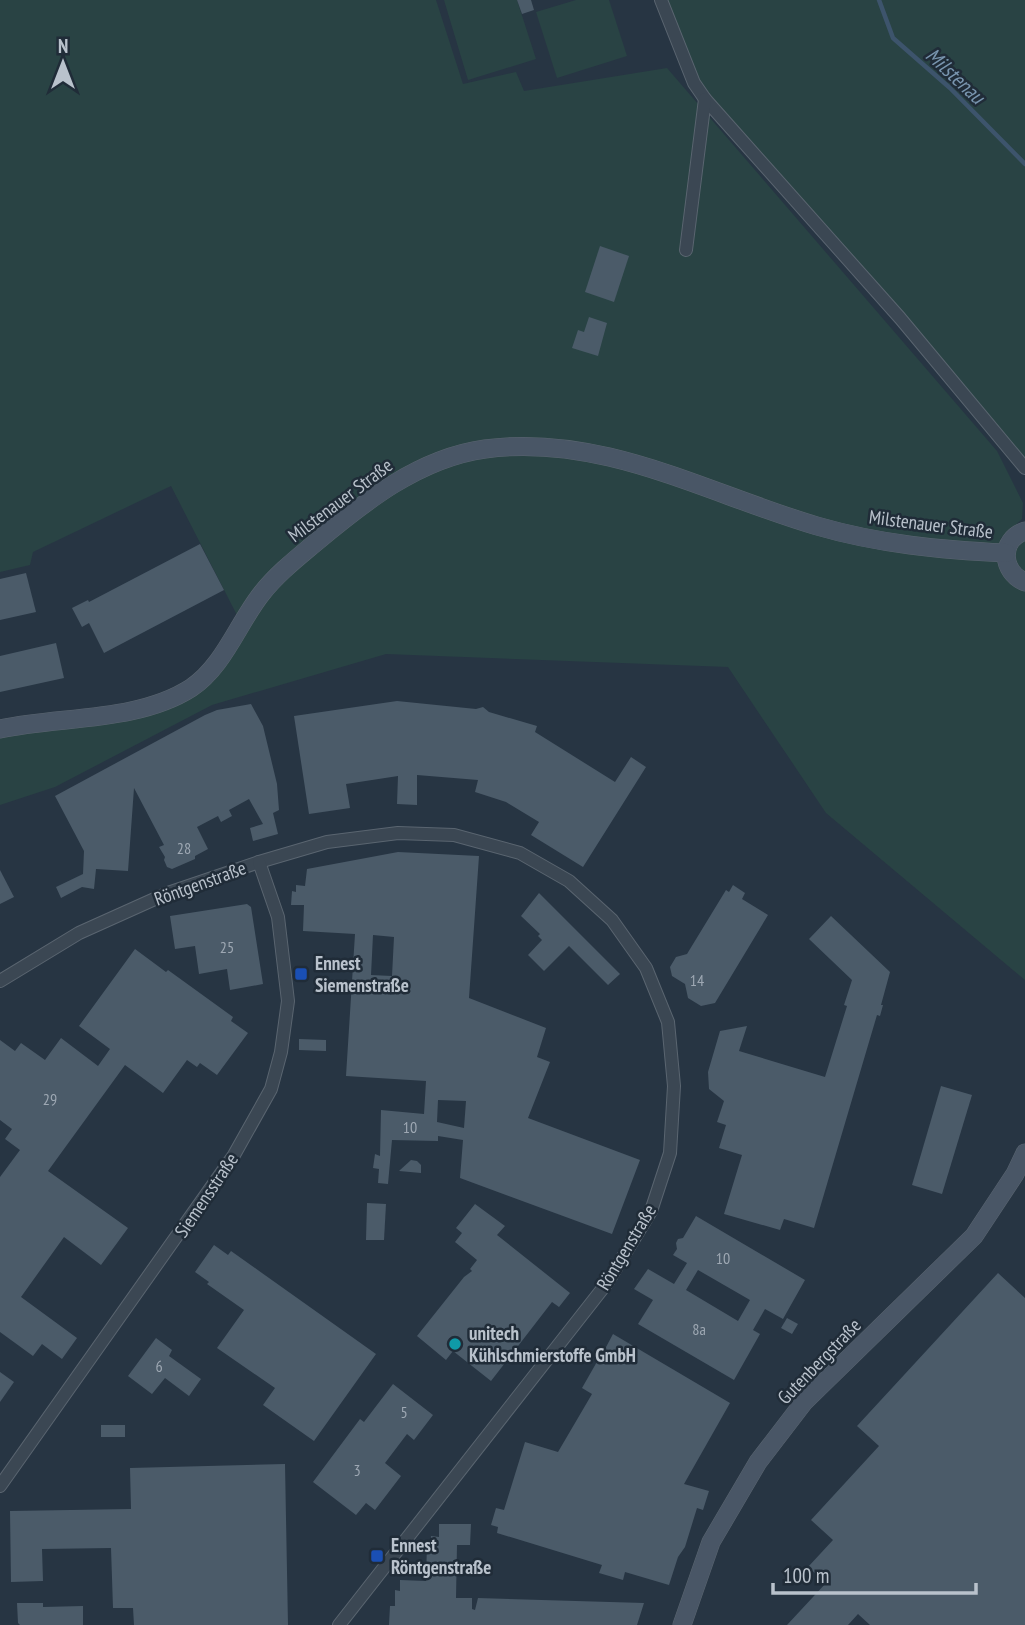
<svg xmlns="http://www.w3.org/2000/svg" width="1025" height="1625" viewBox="0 0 1025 1625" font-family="'PT Sans Narrow',sans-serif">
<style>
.green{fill:#294344}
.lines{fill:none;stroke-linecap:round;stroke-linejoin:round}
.stream{stroke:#3d546c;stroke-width:4.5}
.building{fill:#4b5b69;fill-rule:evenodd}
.street-casing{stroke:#5a6570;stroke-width:14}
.secondary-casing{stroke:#5a6570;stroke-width:19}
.street{stroke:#3b4753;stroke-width:12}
.secondary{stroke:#495666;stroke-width:18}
.transit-dot{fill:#1a4fb4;stroke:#202c38;stroke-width:2.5}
.culture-dot{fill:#0f9aa8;stroke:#202c38;stroke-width:2.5}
.labels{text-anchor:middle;stroke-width:5;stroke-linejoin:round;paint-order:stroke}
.number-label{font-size:16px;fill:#9ea8b3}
.street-label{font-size:19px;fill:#b9c2cc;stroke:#202c38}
.poi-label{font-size:19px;font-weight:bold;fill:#b9c2cc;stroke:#202c38;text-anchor:start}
.water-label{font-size:21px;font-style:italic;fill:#7995af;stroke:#202c38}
</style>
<rect width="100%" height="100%" fill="#273543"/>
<g class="green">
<path d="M0,0H436L463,84L516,72L524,91L667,68L997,451L1023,503L1022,519L1000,539L1025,531V980L826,813L728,667L386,654L212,705L55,787L0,805V738L197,693L215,680V666L241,623L171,486L33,552L30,565L0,572Z"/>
<path d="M444,0H517L536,59L468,80Z"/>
<path d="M576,0H609L627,56L557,78L536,12Z"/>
<path d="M661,0H1025V468L705,99Z"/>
</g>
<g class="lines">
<path class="stream" d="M879,0L893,38L950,88L1025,164"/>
</g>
<g class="building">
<path d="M517,0H531L534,10L522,14Z"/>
<path d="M600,246L629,256L614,302L585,292Z"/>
<path d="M589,317L607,323L598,356L572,348L578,330L584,332Z"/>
<path d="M200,544L224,590L104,653L89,623L82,627L72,608L88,600L89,602Z"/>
<path d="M26,573L36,612L0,620V579Z"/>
<path d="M56,643L64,678L0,692V656Z"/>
<path d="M397,701L476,709L483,707L489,712L537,726L535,732L615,782L631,757L646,767L583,867L531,835L539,822L506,802L475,792L478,780L417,775V805L397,804L398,776L346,784L350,808L309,814L294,716Z"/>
<path d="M251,704L263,726L277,784L279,810L273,813L278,834L253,841L250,828L263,824L249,799L229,810L232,816L221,822L218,816L197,827L208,849L195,856V859L172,869L167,867L164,860L165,857L159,847L164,845L134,788L128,871L96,869L94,889L82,887L61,898L56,887L83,874L84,851L55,796L205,715L217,710Z"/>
<path d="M398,852L479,856L469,998L546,1028L537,1057L550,1062L528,1118L640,1160L612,1234L460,1178L463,1140L438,1136V1141L392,1140L388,1184L378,1183L379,1169L373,1168L375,1154L380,1156L381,1110L424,1114L426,1081L346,1076L355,934L303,931L304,905H291L292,891L296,892V885L305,886L307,869ZM373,935L394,937L392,976L371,975ZM438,1100L466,1101L464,1128L437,1122Z"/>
<path d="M0,870L14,897L0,904Z"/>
<path d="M733,885L745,893L742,899L768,915L715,1003L701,1006L688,998L685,984L672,976L670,967L676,957L687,954L726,890L729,892Z"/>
<path d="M539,893L620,974L608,985L569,946L544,971L528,955L542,940L538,936L540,934L521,916Z"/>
<path d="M247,904L251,907L263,984L230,990L227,969L199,974L195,946L175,949L170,916Z"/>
<path d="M831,916L890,972L881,1005H883L880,1016L877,1015L814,1228L784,1219L780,1230L724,1214L742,1155L719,1148L726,1125L717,1122L724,1101L709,1089L708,1072L720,1031L747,1026L739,1051L825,1077L847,1006L844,1005L852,980L809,939Z"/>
<path d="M135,949L166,972L168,970L233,1017L231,1021L248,1033L217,1075L200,1063L197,1067L187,1060L163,1093L125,1065L48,1171L128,1228L101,1265L64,1237L21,1297L77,1338L62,1359L42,1344L33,1356L0,1332V1177L20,1150L5,1139L12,1129L0,1120V1040L15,1051L21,1043L45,1060L61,1038L98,1066L110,1049L79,1026Z"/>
<path d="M299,1039L326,1040V1051L299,1050Z"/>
<path d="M941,1086L972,1095L942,1194L912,1185Z"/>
<path d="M411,1160L417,1161L421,1165V1173L399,1171Z"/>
<path d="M367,1203L386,1204L384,1240H366Z"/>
<path d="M475,1204L505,1226L497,1235L570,1293L559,1307L552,1302L491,1381L453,1351L446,1360L417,1336L464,1277L472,1271L470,1269L477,1260L455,1242L462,1233L456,1228Z"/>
<path d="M696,1216L805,1280L783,1319L765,1309L753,1330L760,1334L734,1380L638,1324L653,1300L634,1289L648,1269L674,1284L687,1263L673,1255L677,1249L676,1243L678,1239L683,1238ZM698,1270L750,1300L738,1321L686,1290Z"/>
<path d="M214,1245L228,1255L231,1251L376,1354L314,1441L263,1405L275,1388L217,1348L244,1310L207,1284L209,1282L195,1272Z"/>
<path d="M998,1273L1025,1298V1625H870L858,1614L848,1625H787L826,1583L808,1567L833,1540L811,1520L879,1446L857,1426Z"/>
<path d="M787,1318L798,1324L792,1334L781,1328Z"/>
<path d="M613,1334L730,1403L684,1484L709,1491L703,1510L697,1508L685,1547L678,1557L669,1585L625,1572L623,1580L599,1573L602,1565L497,1533L498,1527L491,1525L496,1508L504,1510L525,1442L558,1452L592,1394L582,1388L598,1360L596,1351L605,1349Z"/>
<path d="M156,1338L172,1350L169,1356L201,1379L189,1396L165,1378L152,1394L128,1376Z"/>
<path d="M0,1372L14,1382L0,1402Z"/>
<path d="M393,1384L433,1415L414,1440L407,1434L385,1463L401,1476L375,1510L366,1503L356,1515L313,1482L360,1419L364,1422Z"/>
<rect x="101" y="1425" width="24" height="12"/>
<path d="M285,1464L288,1625H134L133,1608H113L111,1548L42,1549L43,1581L11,1582L10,1511L131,1509L130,1468Z"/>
<path d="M439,1524H471L470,1545H457L456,1598H472V1609L475,1610L478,1598L644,1603L637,1625H389L390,1606H395V1590L400,1591V1580L426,1581L427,1543H431V1536L439,1537Z"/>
<path d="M17,1603H43V1607L83,1606V1625H20L18,1623Z"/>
</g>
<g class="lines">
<g class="street-casing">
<g id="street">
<path d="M661,0L694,83L705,99L900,318L1025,468"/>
<path d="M686,250L705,99"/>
<path d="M0,981L79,933L168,893L259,862L327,842L398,833L454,835L520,853L569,881L612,920L646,968L668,1022L674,1086L670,1153L651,1211L607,1283L339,1625"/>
<path d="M0,1486L234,1155L271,1089L281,1052L288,1001L278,917L259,862"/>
</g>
</g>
<g class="secondary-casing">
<g id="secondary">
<path d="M1025,531C999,540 1001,572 1025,582"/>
<path d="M0,729C61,716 138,722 191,688C224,666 238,623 262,593C277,574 296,559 315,543C364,502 419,458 485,449C602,433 708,494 817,526C879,544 941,550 1006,553"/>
<path d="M682,1625L711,1542L758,1462L804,1402L974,1236L1015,1174L1025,1153"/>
</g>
</g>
<use href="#street" class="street"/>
<use href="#secondary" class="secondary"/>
</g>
<g class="transit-dot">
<rect x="294" y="967" width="14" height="14" rx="3.5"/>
<rect x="370" y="1549" width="14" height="14" rx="3.5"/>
</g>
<circle class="culture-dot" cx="455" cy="1344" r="7"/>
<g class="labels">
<g class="number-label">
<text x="184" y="854">28</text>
<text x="227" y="953">25</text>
<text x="697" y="986">14</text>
<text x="50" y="1105">29</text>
<text x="410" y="1133">10</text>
<text x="723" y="1264">10</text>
<text x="699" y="1335">8a</text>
<text x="159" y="1372">6</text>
<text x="404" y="1418">5</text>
<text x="357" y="1476">3</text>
</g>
<g class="street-label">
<text transform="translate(340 500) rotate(-37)" y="7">Milstenauer Straße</text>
<text transform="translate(931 524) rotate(7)" y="7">Milstenauer Straße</text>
<text transform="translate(200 883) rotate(-20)" y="7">Röntgenstraße</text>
<text transform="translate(206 1195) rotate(-56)" y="7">Siemensstraße</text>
<text transform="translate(626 1247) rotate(-59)" y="7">Röntgenstraße</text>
<text transform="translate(819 1361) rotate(-46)" y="7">Gutenbergstraße</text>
</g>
<g class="poi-label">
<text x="315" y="970">Ennest<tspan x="315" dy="22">Siemenstraße</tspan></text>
<text x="469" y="1340">unitech<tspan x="469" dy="22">Kühlschmierstoffe GmbH</tspan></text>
<text x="391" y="1552">Ennest<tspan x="391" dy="22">Röntgenstraße</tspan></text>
</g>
<g class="water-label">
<text transform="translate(955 76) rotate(43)" y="7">Milstenau</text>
</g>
</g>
<g transform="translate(63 63)" stroke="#202c38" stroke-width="5" paint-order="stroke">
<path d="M0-5L12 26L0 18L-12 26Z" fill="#b9c2cc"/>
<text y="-10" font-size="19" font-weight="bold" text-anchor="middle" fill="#b9c2cc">N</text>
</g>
<path d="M773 1583v10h203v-10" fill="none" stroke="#b9c2cc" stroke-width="3.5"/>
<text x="783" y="1583" font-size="21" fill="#b9c2cc" stroke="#202c38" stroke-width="5" paint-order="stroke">100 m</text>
</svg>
